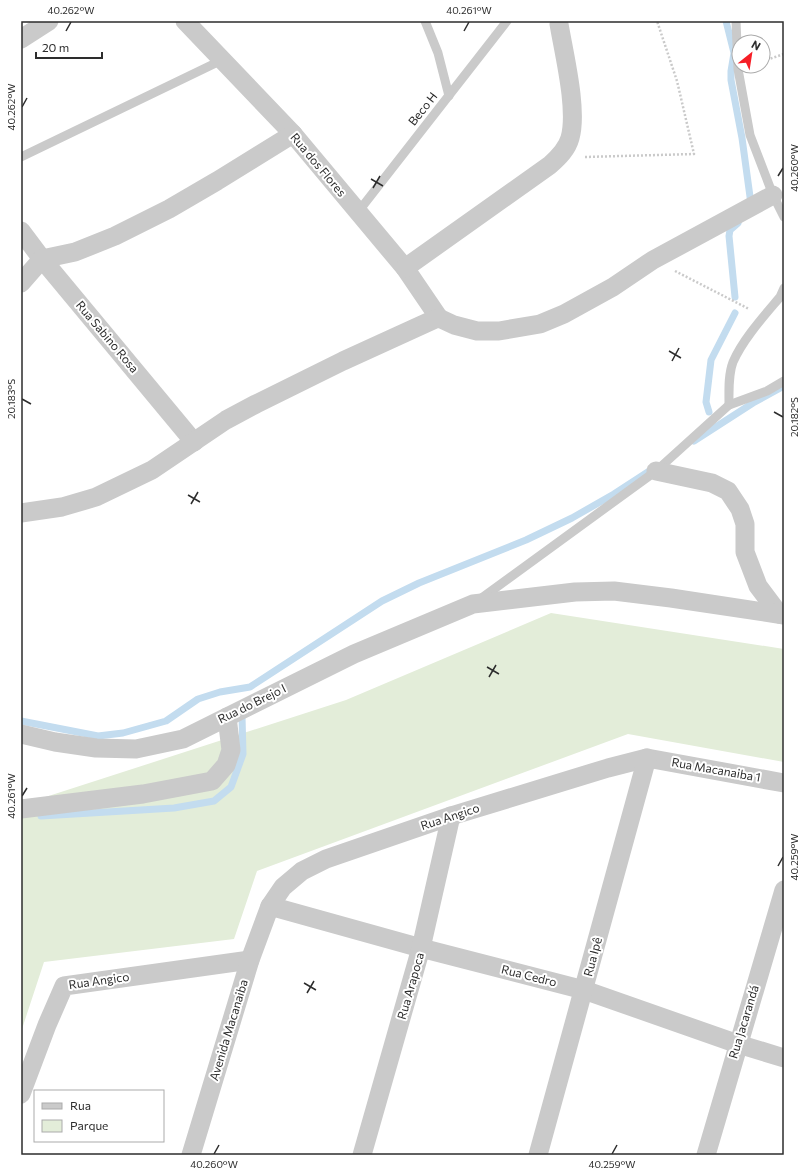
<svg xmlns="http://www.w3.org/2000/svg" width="805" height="1176" viewBox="0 0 805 1176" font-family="Commissioner,sans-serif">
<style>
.green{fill:#e3edd9}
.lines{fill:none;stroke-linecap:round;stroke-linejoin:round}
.stream{stroke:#c3dcef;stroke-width:7}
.path{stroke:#cacaca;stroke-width:2.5;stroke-dasharray:2 2;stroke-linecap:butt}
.lane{stroke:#cacaca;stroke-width:9}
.street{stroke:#cacaca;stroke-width:19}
.ticks{fill:none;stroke:#2d2d2d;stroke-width:1.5}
.labels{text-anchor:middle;stroke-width:4;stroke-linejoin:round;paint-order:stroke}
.street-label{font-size:12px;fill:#2d2d2d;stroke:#fff}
.neatline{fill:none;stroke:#2d2d2d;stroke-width:1.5}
.ticks-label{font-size:10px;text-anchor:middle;fill:#2d2d2d}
</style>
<rect width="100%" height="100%" fill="#fff"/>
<path class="green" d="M551,613L784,649V762L628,734L257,871L234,939L44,962L21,1032V809L30,802L346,700Z"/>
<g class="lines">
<g class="stream">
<path d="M726,21L734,53L731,71V80L742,138L751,204"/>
<path d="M735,297L729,236L730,230L738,223"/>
<path d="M709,412L706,402L711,360L735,313"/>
<path d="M694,441L753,403L784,386"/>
<path d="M21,721L98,736L123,733L166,721L198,699L220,692L250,687L382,601L419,583L526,540L572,518L614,494L654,468"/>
<path d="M41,816L174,808L214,801L231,787L243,754L242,716"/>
</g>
<g class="path">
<path d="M763,61L784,54"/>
<path d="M585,157L694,154L677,81L657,21"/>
<path d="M675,271L749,309"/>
</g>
<g class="lane">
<path d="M425,21L438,53L449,96"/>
<path d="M736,21L738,69L750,135L773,195L784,217"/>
<path d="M21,157L222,60"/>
<path d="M358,212L507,21"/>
<path d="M729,405C729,391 728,375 733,362C743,339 764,316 780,297L784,288"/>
<path d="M479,600L656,471L729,405L767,391L784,381"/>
</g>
<g class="street">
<path d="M185,21L293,134L405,268L439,318"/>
<path d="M21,39L49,21"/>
<path d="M21,231L42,259L194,442"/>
<path d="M405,268L550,165C559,157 567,149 570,138C578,110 564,54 559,24"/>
<path d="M21,283L42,259L75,252L115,236L169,209L217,181L293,134"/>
<path d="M656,471L712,483L728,491L740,509L745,524V552L758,586L779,614"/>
<path d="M21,513L62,507L96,497L152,470L226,420L256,404L343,361L435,319L439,318L454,325L477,331H499L540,324L564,314L613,287L653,260L773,195"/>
<path d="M21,734L55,742L96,748L136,749L183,739L354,654L473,604L575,592L614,591L671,598L784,615"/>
<path d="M21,809L143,794L212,781L226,765L231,750L227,717"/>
<path d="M270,906L421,948L584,990L738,1044L784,1058"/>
<path d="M21,1094L47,1025L64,986L250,960"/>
<path d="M191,1155L250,960L270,906L283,887L302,871L326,859L451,816L608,768L647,758L784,783"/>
<path d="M362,1155L421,948L451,816"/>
<path d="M538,1155L647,758"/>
<path d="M706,1155L784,890"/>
</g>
</g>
<path class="ticks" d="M66,31L71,22M464,31L469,22M22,107L27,98M778,176L783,168M371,179L383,186M373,188L380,176M669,351L681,358M672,361L679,348M22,399L31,404M774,412L783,417M188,495L200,502M191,504L198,492M487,667L499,674M489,677L496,665M22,796L27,788M778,866L783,857M304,983L316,990M307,993L314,981M214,1154L219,1145M612,1154L617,1145"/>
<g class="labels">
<g class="street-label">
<text transform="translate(423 109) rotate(-52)" y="4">Beco H</text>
<text transform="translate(318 165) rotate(50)" y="4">Rua dos Flores</text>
<text transform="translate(107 337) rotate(50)" y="4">Rua Sabino Rosa</text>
<text transform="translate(252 704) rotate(-26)" y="4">Rua do Brejo I</text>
<text transform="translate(716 770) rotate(10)" y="4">Rua Macanaiba 1</text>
<text transform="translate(450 817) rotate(-18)" y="4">Rua Angico</text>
<text transform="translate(593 957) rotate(-75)" y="4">Rua Ipê</text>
<text transform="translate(529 976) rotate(14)" y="4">Rua Cedro</text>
<text transform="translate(99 981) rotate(-8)" y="4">Rua Angico</text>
<text transform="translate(411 986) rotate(-74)" y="4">Rua Arapoca</text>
<text transform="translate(744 1022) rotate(-73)" y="4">Rua Jacarandá</text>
<text transform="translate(229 1030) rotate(-73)" y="4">Avenida Macanaiba</text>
</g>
</g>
<rect width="805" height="1176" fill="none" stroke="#ffffff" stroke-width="44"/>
<rect x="34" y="1090" width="130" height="52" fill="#ffffff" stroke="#ababab"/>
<rect x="42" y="1103" width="20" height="6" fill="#cacaca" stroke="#ababab"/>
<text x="70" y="1110" font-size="12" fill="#2d2d2d">Rua</text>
<rect x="42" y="1120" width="20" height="12" fill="#e3edd9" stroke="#ababab"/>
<text x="70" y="1130" font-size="12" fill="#2d2d2d">Parque</text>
<g transform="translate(751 54) rotate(30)"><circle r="19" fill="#ffffff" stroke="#ababab"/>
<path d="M0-3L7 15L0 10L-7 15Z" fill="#f61e26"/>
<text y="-6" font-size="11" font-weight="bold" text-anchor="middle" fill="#2d2d2d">N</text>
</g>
<path d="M36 52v6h66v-6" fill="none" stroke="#2d2d2d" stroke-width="2"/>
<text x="42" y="52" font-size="12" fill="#2d2d2d" stroke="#ffffff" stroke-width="3" paint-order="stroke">20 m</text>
<rect x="22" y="22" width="761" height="1132" class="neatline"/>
<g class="ticks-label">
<text x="71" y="14">40.262°W</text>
<text x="469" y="14">40.261°W</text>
<text transform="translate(11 107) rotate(-90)" y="4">40.262°W</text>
<text transform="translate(794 168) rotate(-90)" y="4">40.260°W</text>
<text transform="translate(11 399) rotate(-90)" y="4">20.183°S</text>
<text transform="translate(794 417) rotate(-90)" y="4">20.182°S</text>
<text transform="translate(11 796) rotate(-90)" y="4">40.261°W</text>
<text transform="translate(794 857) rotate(-90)" y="4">40.259°W</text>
<text x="214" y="1168">40.260°W</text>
<text x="612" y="1168">40.259°W</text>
</g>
</svg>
